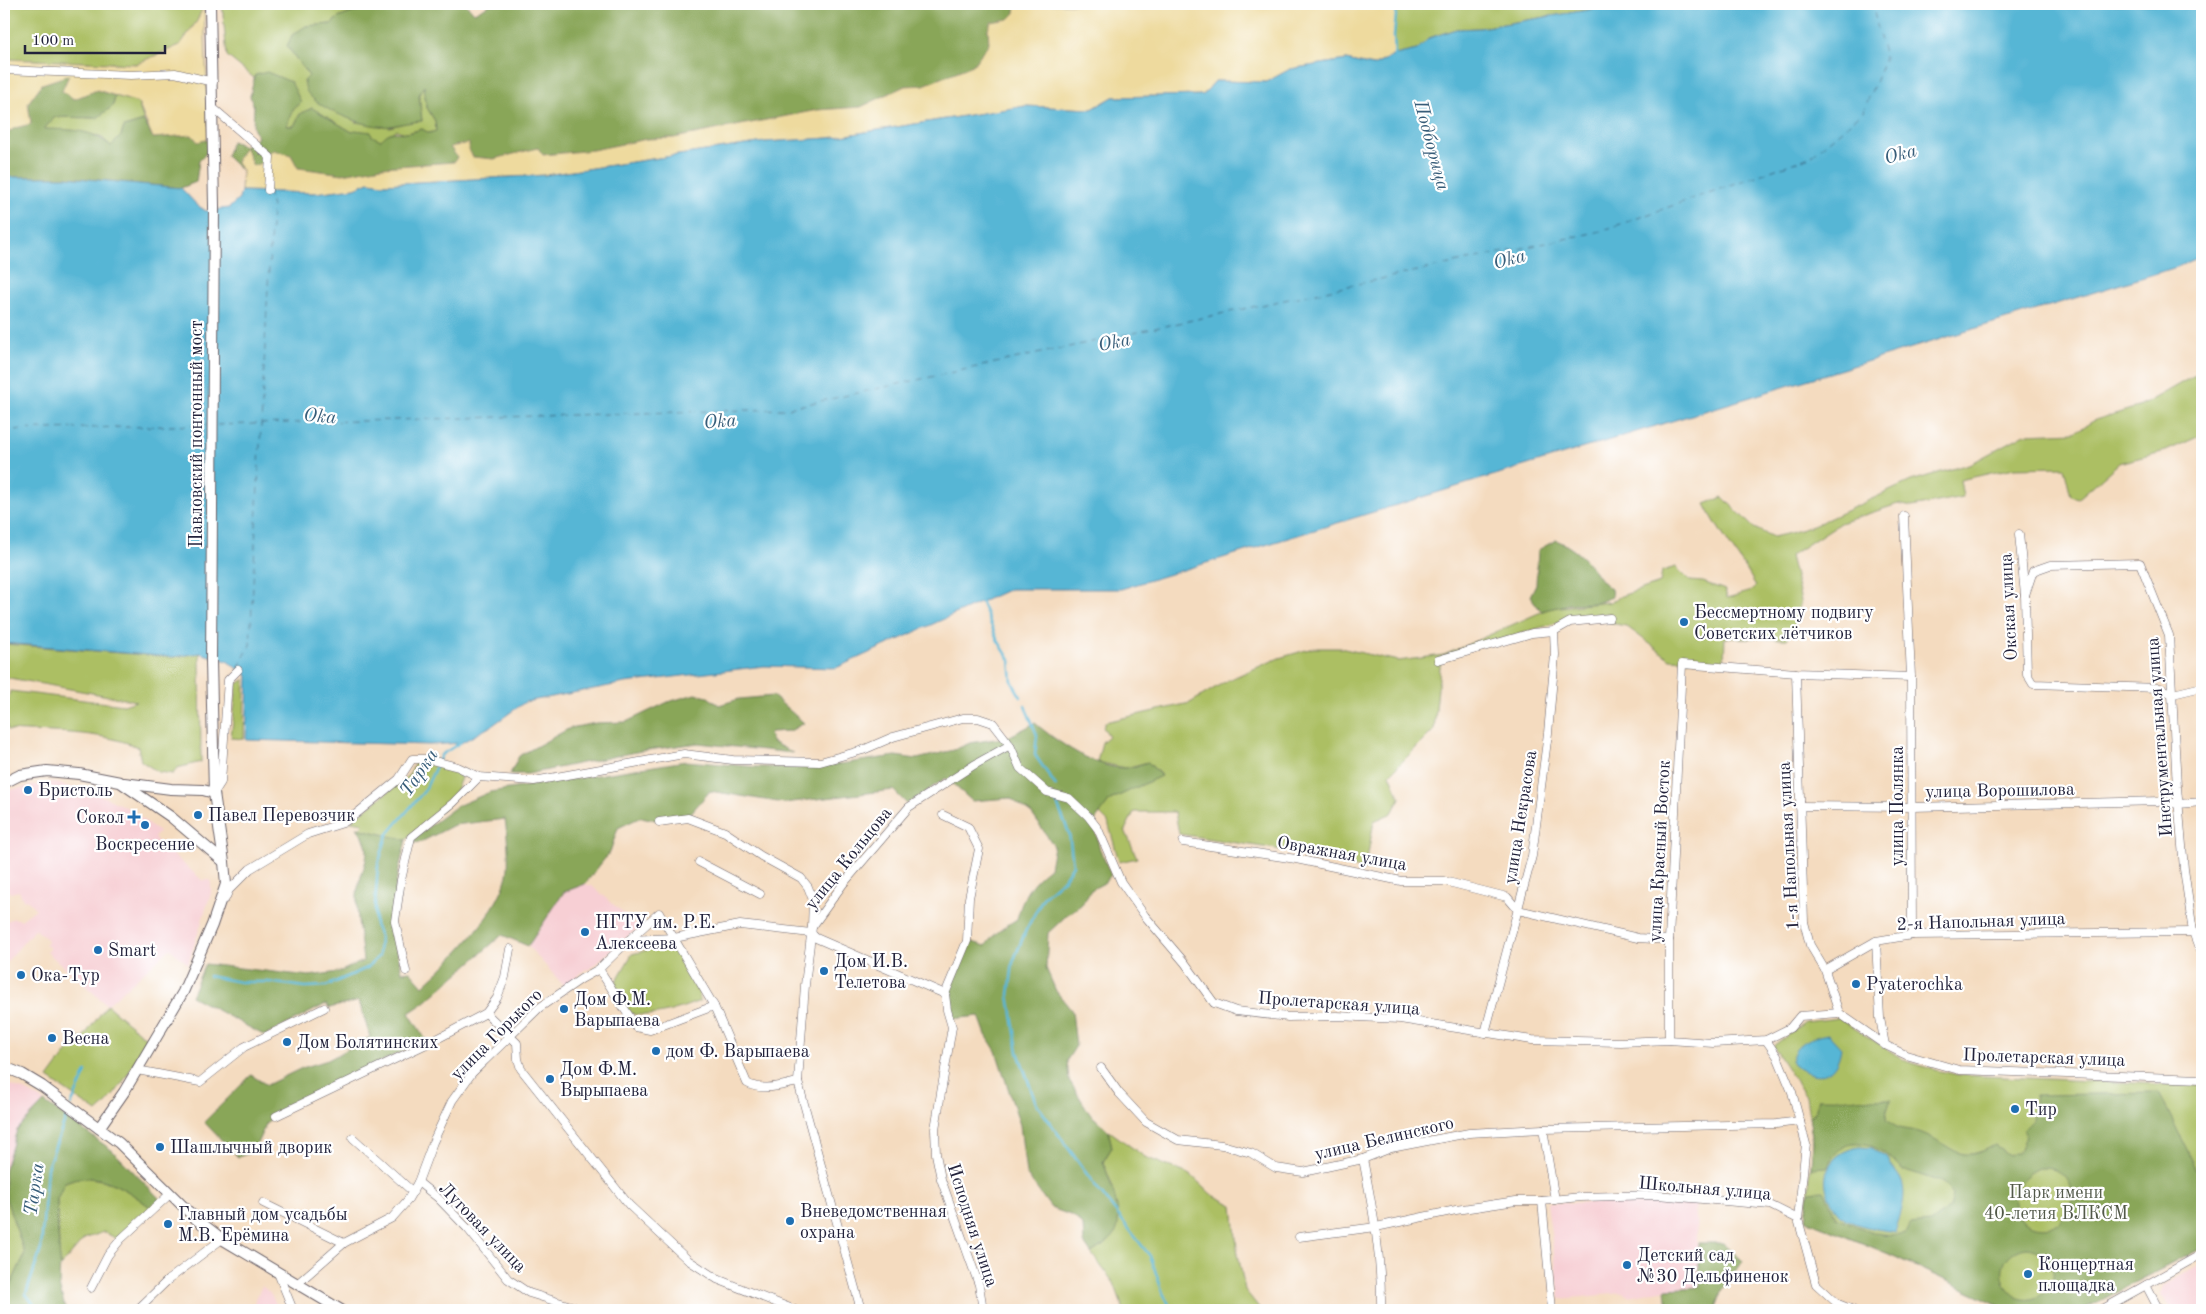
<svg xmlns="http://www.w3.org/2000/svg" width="2206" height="1314" viewBox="0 0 2206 1314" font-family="'Old Standard TT',serif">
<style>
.built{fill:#f7cfd4}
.green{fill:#acbf63;stroke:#67704f}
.forest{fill:#89a659;stroke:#56644a;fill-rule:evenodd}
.sand{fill:#eeda9e;stroke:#887e6c}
.water{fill:#56b6d5;stroke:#3c6c88}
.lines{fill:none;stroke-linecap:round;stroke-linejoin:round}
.stream{stroke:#56b6d5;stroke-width:2.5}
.ferry{stroke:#375d79;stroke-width:1;stroke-dasharray:6 5;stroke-linecap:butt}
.street-casing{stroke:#6c6369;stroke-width:9}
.secondary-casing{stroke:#6c6369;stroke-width:12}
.street{stroke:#fff;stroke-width:8}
.secondary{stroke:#fff;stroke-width:10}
.poi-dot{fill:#1f6fb2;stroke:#fff;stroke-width:2}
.labels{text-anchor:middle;stroke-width:4.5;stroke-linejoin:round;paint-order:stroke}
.street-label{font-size:18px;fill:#22223b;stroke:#fff}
.poi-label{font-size:18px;fill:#22223b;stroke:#fff;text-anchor:start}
.park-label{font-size:18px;fill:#525949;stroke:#fff}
.water-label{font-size:19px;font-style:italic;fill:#375d79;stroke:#fff}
</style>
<rect width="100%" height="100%" fill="#fff"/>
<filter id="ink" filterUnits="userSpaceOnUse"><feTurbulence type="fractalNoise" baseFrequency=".02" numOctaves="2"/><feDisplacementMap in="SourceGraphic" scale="10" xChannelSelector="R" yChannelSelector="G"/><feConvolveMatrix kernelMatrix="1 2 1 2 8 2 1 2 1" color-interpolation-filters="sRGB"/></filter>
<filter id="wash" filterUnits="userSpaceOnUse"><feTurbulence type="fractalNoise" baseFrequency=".0096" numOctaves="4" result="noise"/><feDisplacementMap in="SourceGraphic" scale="20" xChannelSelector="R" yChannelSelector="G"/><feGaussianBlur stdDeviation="1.12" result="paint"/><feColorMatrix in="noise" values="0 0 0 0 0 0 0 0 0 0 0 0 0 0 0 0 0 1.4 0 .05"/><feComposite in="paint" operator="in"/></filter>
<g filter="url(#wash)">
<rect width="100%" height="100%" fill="#f4dbbf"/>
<g class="built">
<path d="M52,782L100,795L130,809L159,832L154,838L202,880H211V893L188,964L170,949L107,1005L47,952L50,948L45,944L48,940L35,929L4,965V922L14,918L21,920L36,909L26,899L23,900L19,891L10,893L8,890L4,893V791Z"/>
<path d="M585,884L592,886L639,927L588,970L586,969L564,986L528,946L564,892Z"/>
<path d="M4,1083L29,1092L44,1102L17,1130L4,1172Z"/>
<path d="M1695,1201L1700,1288L1666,1289L1628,1296L1623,1293L1560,1299L1547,1203Z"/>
<path d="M2202,1264V1310H2171L2162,1294L2164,1285Z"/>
<path d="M262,1286L269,1292L280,1310H251Z"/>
</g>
<g class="green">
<path d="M4,4H204V5L197,21L180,45L136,64L4,59Z"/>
<path d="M222,4H375L338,18L331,24L306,26L287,46L309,76L355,122L390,127L408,122L422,121L419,95L424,84L426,106L435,121L436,131L429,133L422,129L407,133L396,130L381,140L352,132L312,108L300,114L294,126H285L293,109L300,104L255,75L254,78L227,56Z"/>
<path d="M1397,4H1623L1480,28L1456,29L1429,38L1417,50L1395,55L1394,36Z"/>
<path d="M115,96L138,103L144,121L124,127L121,136L111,146L100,136L44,129L55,117L97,118L113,106Z"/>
<path d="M2202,371V435L2166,451L2119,463L2079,498L2071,496L2064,467L2014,468L1960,480L1963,497L1912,507L1898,504L1840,523L1790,556L1801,601L1793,631L1787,639L1725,638L1724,662L1670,659L1626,626L1610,623V613L1570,617L1553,624L1441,657L1434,730L1390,774L1400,798L1392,813L1374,821L1365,870L1276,849L1179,834L1175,812H1134L1125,830L1137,858L1119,862L1108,822L1099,813L1110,800L1161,775L1148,762L1125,768L1097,762L1102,742L1109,736L1103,727L1105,722L1190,703L1228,680L1279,658L1313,648H1340L1398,661L1444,655L1550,608L1610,602L1621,596L1660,583L1662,571L1676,567L1690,581L1703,582L1725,590L1727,598L1748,592L1756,586C1740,557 1719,533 1705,504L1723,497L1754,528L1773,537L1790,533L1813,526L1911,481L1972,463L2025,434L2075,432L2095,420L2141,406Z"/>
<path d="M4,644L173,657L200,653L201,762L177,768L173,774L158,772L141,761L138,747C98,730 51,733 8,730C4,718 7,703 10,691L124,705L136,701L4,677Z"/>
<path d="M245,679L244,739L231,738L237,684Z"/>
<path d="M415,763H427L456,770L461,778L451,802L406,840L357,828L362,826L363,823L351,821L409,775Z"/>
<path d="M674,943L698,982L700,1001C678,1009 657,1018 632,1014L613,987L632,954Z"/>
<path d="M107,1005L147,1039C133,1065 120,1093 97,1112L48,1078L78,1037L82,1039Z"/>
<path d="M1838,1018L1906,1061L1935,1070L1959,1075L2202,1086V1248L2082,1310H2010L1889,1254L1806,1220L1813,1142L1806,1097L1773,1046L1805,1022Z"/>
<path d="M1108,1130L1145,1157L1191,1175L1211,1194L1233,1205L1237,1249L1245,1290L1261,1310H1124L1114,1283L1091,1253L1108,1242L1112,1185L1103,1162L1112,1147Z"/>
<path d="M79,1177C111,1179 125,1188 150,1207L117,1239L104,1232L84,1239L60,1267L57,1199L65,1182Z"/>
<path d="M4,1199H6L25,1254L12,1282L4,1308Z"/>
</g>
<g class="forest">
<path d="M375,4H466L474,13L491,4H1016L1015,13L1009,19L988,29L989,43L973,65L924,85L905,86L861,107L818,110L674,138L647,139L593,150L542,155L538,148L494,159L473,157L468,150L469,144L450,147L457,157L455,162L382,167L343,174L298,168L291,155L253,166L245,148L242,171L226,156L232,141L244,146L258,138L253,127L254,107L250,96L255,75L267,72L291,82L301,102L293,109L286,126H294L300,114L312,108L352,132L355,130L371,132L372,136L381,140C390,130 394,132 406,133C411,133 417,130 422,129L429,133L436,131L435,121L426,106L424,86L419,95L422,121C410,122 402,124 391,126C371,130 318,110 307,92C305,89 305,84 304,81L309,76L287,46L292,35L306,26L331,24L338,18Z"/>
<path d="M70,74L63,92L74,99L97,90L115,96L113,106L97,118L55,117L44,129C71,130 90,128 111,146L121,136L124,127L144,121L153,138L192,135L209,139V150L199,161L196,182L181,188L66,177H4V135L15,128L31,123L28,103L42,84Z"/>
<path d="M1556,540C1569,545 1584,557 1593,569C1600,578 1600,581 1611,589L1612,597L1597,603L1570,604L1541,611L1530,596L1536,584L1538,550Z"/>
<path d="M695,694L708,697L719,705L739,699L773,696L804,723L790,731L771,732L769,734L772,742L793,753L698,743L641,751L528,774H510L519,756L570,728L596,723L626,722L668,702Z"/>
<path d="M1035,723C1056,741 1096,769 1125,768C1132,768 1141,764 1148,762L1161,776L1110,800L1094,822L1099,847L1111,875L1104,883L1091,890L1081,905L1068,914L1048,933L1046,968L1056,991L1072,1011L1076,1046L1067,1060L1069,1080L1090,1114L1108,1130L1112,1147L1103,1162C1109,1178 1125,1218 1115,1234C1110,1242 1099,1248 1091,1253L1084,1243L1083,1225L1073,1216L1051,1208L1026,1174L1020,1125L996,1051L986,1035L979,1016L952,1019L947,994L969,941L986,946C992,934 1006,926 1017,919C1024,894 1029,884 1050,868L1054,846L1032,814L1010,798L972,801L946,778L907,804L893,790L784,803L710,791L689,815L656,820L641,817L618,828L610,852L585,884L564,892L528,946L502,935L424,1003L409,1013L426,1040L275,1113L266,1124L253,1152L238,1157L204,1122L251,1075L267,1085L302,1068L328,1060L370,1037L359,1001L329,1008L326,1004L265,1036L191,996L205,964L309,976L339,972L363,961C361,940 356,916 357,895C359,869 378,853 357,828L406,840L397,877L391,922L402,972L410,971L423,986C452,960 504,908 508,869C509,853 507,834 505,819L454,825L421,842L413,843L416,836L457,806L490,792L686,761L757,767L813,768L895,756L917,759L954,750L970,743L1008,737Z"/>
<path d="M2159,1093L2202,1180V1248L2082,1310H2010L1889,1254L1806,1220L1809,1192L1824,1191L1836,1217C1859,1227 1880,1239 1905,1233L1910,1225L1930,1223L1950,1208L1953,1194L1944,1183L1908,1171H1903C1889,1153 1856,1129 1836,1153C1832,1157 1830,1162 1827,1167L1811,1168L1813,1142L1809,1117L1815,1112L1819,1098L1891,1099L1887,1111L1886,1120C1903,1133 1905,1127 1922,1133C1955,1146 1957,1166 1995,1145L2009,1155L2021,1150L2026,1135L2023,1129L2032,1120L2035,1095ZM2039,1168C2062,1168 2067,1175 2074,1197L2059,1224C2014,1239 1994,1189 2039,1168ZM2025,1248C2043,1248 2058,1264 2052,1282C2049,1289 2043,1295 2036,1298C2002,1309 1987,1255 2025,1248Z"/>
<path d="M44,1102L113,1151L160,1199L150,1207C125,1188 97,1169 65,1182L57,1199V1220L60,1260L59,1286L64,1304L68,1310H4L12,1282L25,1254L6,1199L4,1172L17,1130Z"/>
<path d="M1698,1243H1723L1743,1261L1722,1292L1715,1310H1668L1666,1289L1700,1287Z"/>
</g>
<g class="sand">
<path d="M1016,4H1397L1394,36L1395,55L1373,66L1346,60L1291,69L1266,82L1215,81L1203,95L1113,97L1092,109L1025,106L829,138L765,142L546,175L384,184L369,182L355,188L315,193L241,191L242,171L236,161L245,147L253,166L267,161L265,154L274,150L291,155L298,168L343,174L382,167L454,162L457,157L450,147L469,143V150L473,157L494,159L538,148L543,155L593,150L647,139L674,138L818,110L861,107L905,86L924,85L973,65L989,43L988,29L991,22L1009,19L1015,13Z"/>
<path d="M204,5L209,139L198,142L192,135L153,138L138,103L97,90L74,99L62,91L69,75L42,84L28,103L31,124L15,128L4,135V59L136,64L180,45L197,21Z"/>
</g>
<g class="water">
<path d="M1623,4H2202V256L2177,267L1121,589H1010L836,668L764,666L625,683L525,702L493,725L461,743L430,745L246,740L248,676L227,661L200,653L173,657L4,643V177H66L181,188L197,205L206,211L229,208L239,199L241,191L315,193L355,188L369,182L384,184L546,175L765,142L829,138L1025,106L1092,109L1113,97L1203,95L1215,81L1266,82L1290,69L1346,60L1373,66L1395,55L1417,50L1429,38L1456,29L1480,28Z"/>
<path d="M1828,1034L1841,1048C1836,1081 1813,1081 1791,1062C1794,1043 1811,1037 1828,1034Z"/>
<path d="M1860,1147L1872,1148L1888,1158C1890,1166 1896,1171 1900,1178C1909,1193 1900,1216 1895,1232C1877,1229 1858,1227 1842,1217C1837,1213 1834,1207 1831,1201C1817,1175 1831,1151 1860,1147Z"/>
</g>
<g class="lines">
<g class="stream">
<path d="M1395,56L1394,36L1397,4"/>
<path d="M981,601L997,639L1010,660L1012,682L1021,697"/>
<path d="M1025,706L1037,735L1035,755L1056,786"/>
<path d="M1056,801L1069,833L1073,865L1064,879L1044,896L1026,930L1013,962L1009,995L1018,1052L1036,1103L1094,1184L1150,1256L1163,1293L1172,1310"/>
<path d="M209,976L240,982H268L305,987L326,986L367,968L379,956L380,936L375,925V906L378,865L387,835L425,790L441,755L461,742"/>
<path d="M71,1105L86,1072"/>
<path d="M38,1310L26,1294L41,1249L47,1168L69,1110"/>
</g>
<g class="ferry">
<path d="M217,425L784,409L1601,231L1810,157L1863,112L1885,58L1872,4"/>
<path d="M4,430L208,425"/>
<path d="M239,667L250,645L272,207L268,192"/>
</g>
</g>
</g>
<g filter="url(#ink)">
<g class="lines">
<g class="street-casing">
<g id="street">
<path d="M4,70L131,75L175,73L213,82"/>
<path d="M213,108L270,157L268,190"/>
<path d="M1904,516L1911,677L1912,935"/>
<path d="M2019,534L2025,595L2027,674L2033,684L2159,688L2173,694L2202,687"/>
<path d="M2025,595L2033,571L2050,565L2140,563L2169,635L2177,787L2184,869L2193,932L2202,956"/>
<path d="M1438,660L1532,633L1554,631L1570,622L1610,618"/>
<path d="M1796,673L1804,922L1810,945L1825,970L1839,1013"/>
<path d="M214,793L221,782L228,680L238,670"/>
<path d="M1799,806L1912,807L2162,801L2178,804L2202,802"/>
<path d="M943,815L968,827L979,849L969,898L967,941L945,994L947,1010L952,1027L935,1129L936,1154L941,1179L979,1285L983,1310"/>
<path d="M659,822L688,818L725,832L761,856L801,878L808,887L813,900L812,927L805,985L798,1082L861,1310"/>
<path d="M1183,842L1296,859L1401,881H1444L1507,897L1518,910L1638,938L1669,940"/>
<path d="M699,862L760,894"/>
<path d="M225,899L229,890L250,869L308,834L343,823L356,814L399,779L412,759H427L458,767L479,777L534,781L684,754L733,760L820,762L863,750L893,737L963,718H978L993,723L1010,745L1020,768L1047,792L1069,798L1088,816L1098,829L1121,882L1145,916L1185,963L1214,1003L1236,1011L1288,1017L1337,1016L1400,1019L1532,1040L1621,1042L1669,1040L1713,1043L1766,1040L1790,1028L1800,1016L1839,1013"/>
<path d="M812,927L843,884L909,807L974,765L1010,745"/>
<path d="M629,940L659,913L714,1006L747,1083C762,1092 782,1085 798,1082"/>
<path d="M599,969L636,1027L650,1030L714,1006"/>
<path d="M1825,970L1876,941"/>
<path d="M406,971L395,921L401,880L411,837L453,803L479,777"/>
<path d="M486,1013L517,1043L518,1059L521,1069L629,1205L688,1260L717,1279L795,1310"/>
<path d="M1839,1013L1885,1045L1906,1055L1959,1070L2202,1079"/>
<path d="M1485,1033L1532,856L1548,733L1555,655L1554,631"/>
<path d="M1669,1040V940L1682,664L1796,673L1911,677"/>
<path d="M1766,1040L1777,1056L1792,1092L1806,1144L1798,1219"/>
<path d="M1885,1045L1880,1018L1876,941L1912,935L2193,932"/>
<path d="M1101,1068L1119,1093L1146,1122L1178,1140L1222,1145L1251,1153L1276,1168L1303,1172L1363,1159L1391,1148L1469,1133L1543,1129L1776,1124L1800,1121"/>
<path d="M137,1070L200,1082L244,1047L324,1008"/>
<path d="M276,1116L435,1040L486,1013L497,998L505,977L510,949"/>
<path d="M1543,1129L1555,1200"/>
<path d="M353,1138L413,1192"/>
<path d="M1363,1159C1373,1210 1382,1258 1381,1310"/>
<path d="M418,1182L438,1198L468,1229L508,1279L529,1293L584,1310"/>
<path d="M1542,1201L1552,1310"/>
<path d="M263,1203L344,1243"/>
<path d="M1299,1237L1376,1227L1456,1210L1516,1201H1542L1581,1197L1657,1195L1770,1205L1798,1219L1816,1284L1838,1304L1853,1310"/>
<path d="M278,1273L293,1310"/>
<path d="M297,1284L344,1243L392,1218L407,1201L418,1182L433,1142L452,1101L472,1073L539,1008L581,979L599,969L629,940L674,938L740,925L811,933L816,938L945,994"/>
<path d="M2146,1285L2159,1310"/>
<path d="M91,1288L108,1255L121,1239L170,1194"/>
<path d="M137,1310L168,1280L222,1239"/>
<path d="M2101,1310L2202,1254"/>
</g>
</g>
<g class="secondary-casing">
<g id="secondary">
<path d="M4,783L20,775L47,771L79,774L120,782L171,817L224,862"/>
<path d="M124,783L171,789L203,790L214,793"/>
<path d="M4,1067L22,1074L42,1086L119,1143L196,1219L222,1239L341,1310"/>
<path d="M99,1128L124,1092L183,992L212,925L226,884L224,862L214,793L211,661L214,206L210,4"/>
</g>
</g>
<use href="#street" class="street"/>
<use href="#secondary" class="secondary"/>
</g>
</g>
<g class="poi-dot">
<circle cx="1684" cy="622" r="5"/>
<circle cx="28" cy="790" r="5"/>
<circle cx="198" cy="815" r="5"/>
<path d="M131.5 809.5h5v5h5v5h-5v5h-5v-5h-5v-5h5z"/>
<circle cx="145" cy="825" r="5"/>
<circle cx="585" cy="932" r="5"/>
<circle cx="98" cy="950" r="5"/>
<circle cx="824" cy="971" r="5"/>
<circle cx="21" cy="975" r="5"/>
<circle cx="1856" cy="984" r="5"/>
<circle cx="564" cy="1009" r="5"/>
<circle cx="52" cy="1038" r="5"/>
<circle cx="287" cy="1042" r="5"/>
<circle cx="656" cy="1051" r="5"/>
<circle cx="550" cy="1079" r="5"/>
<circle cx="2015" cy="1109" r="5"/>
<circle cx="160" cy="1147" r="5"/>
<circle cx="790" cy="1221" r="5"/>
<circle cx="168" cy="1224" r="5"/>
<circle cx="1627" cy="1265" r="5"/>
<circle cx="2028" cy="1274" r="5"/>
</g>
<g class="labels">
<g class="street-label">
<text transform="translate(196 434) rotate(-90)" y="6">Павловский понтонный мост</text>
<text transform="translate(2008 607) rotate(-93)" y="6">Окская улица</text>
<text transform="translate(2159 737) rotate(-94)" y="6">Инструментальная улица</text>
<text transform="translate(2000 790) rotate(-1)" y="6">улица Ворошилова</text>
<text transform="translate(1897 806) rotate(-90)" y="6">улица Полянка</text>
<text transform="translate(1520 817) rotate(-81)" y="6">улица Некрасова</text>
<text transform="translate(1788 846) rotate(-93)" y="6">1-я Напольная улица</text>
<text transform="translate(1659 851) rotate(-87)" y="6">улица Красный Восток</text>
<text transform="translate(1342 853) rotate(10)" y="6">Овражная улица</text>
<text transform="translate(848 858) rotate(-51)" y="6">улица Кольцова</text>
<text transform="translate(1981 921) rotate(-2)" y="6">2-я Напольная улица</text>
<text transform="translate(1339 1003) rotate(4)" y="6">Пролетарская улица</text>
<text transform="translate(496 1034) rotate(-45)" y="6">улица Горького</text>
<text transform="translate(2044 1057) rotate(2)" y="6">Пролетарская улица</text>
<text transform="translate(1384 1138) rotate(-13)" y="6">улица Белинского</text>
<text transform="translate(1705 1188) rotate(5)" y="6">Школьная улица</text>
<text transform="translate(973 1225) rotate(72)" y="6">Исподняя улица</text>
<text transform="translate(483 1227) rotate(46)" y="6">Луговая улица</text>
</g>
<g class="poi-label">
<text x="1694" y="618">Бессмертному подвигу<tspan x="1694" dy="21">Советских лётчиков</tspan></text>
<text x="38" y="796">Бристоль</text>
<text x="208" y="821">Павел Перевозчик</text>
<text x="124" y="823" text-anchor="end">Сокол</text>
<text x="145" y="850" text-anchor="middle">Воскресение</text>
<text x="595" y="928">НГТУ им. Р.Е.<tspan x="595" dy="21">Алексеева</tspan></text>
<text x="108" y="956">Smart</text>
<text x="834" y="967">Дом И.В.<tspan x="834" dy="21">Телетова</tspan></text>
<text x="31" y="981">Ока-Тур</text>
<text x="1866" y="990">Pyaterochka</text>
<text x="574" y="1005">Дом Ф.М.<tspan x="574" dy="21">Варыпаева</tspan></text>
<text x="62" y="1044">Весна</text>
<text x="297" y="1048">Дом Болятинских</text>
<text x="666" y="1057">дом Ф. Варыпаева</text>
<text x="560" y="1075">Дом Ф.М.<tspan x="560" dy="21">Вырыпаева</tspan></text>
<text x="2025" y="1115">Тир</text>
<text x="170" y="1153">Шашлычный дворик</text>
<text x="800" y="1217">Вневедомственная<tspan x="800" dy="21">охрана</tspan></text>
<text x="178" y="1220">Главный дом усадьбы<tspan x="178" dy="21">М.В. Ерёмина</tspan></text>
<text x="1637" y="1261">Детский сад<tspan x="1637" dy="21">№30 Дельфиненок</tspan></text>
<text x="2038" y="1270">Концертная<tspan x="2038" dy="21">площадка</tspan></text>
</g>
<g class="park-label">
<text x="2056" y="1198">Парк имени<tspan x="2056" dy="21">40-летия ВЛКСМ</tspan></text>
</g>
<g class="water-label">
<text transform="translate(1433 145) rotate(75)" y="7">Подборица</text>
<text transform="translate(1900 153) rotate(-15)" y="7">Oka</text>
<text transform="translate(1509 258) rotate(-15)" y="7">Oka</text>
<text transform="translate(1114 341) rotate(-11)" y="7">Oka</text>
<text transform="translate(320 415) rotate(5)" y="7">Oka</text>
<text transform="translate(720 420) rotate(-4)" y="7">Oka</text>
<text transform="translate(418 772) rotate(-56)" y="7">Тарка</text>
<text transform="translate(33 1189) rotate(-82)" y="7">Тарка</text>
</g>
</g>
<rect width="2206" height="1314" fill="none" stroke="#fff" stroke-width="20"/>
<path d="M25 45v8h140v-8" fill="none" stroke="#22223b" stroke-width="2.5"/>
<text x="32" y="45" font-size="15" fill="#22223b" stroke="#ffffff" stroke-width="4" paint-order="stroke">100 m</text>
</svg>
